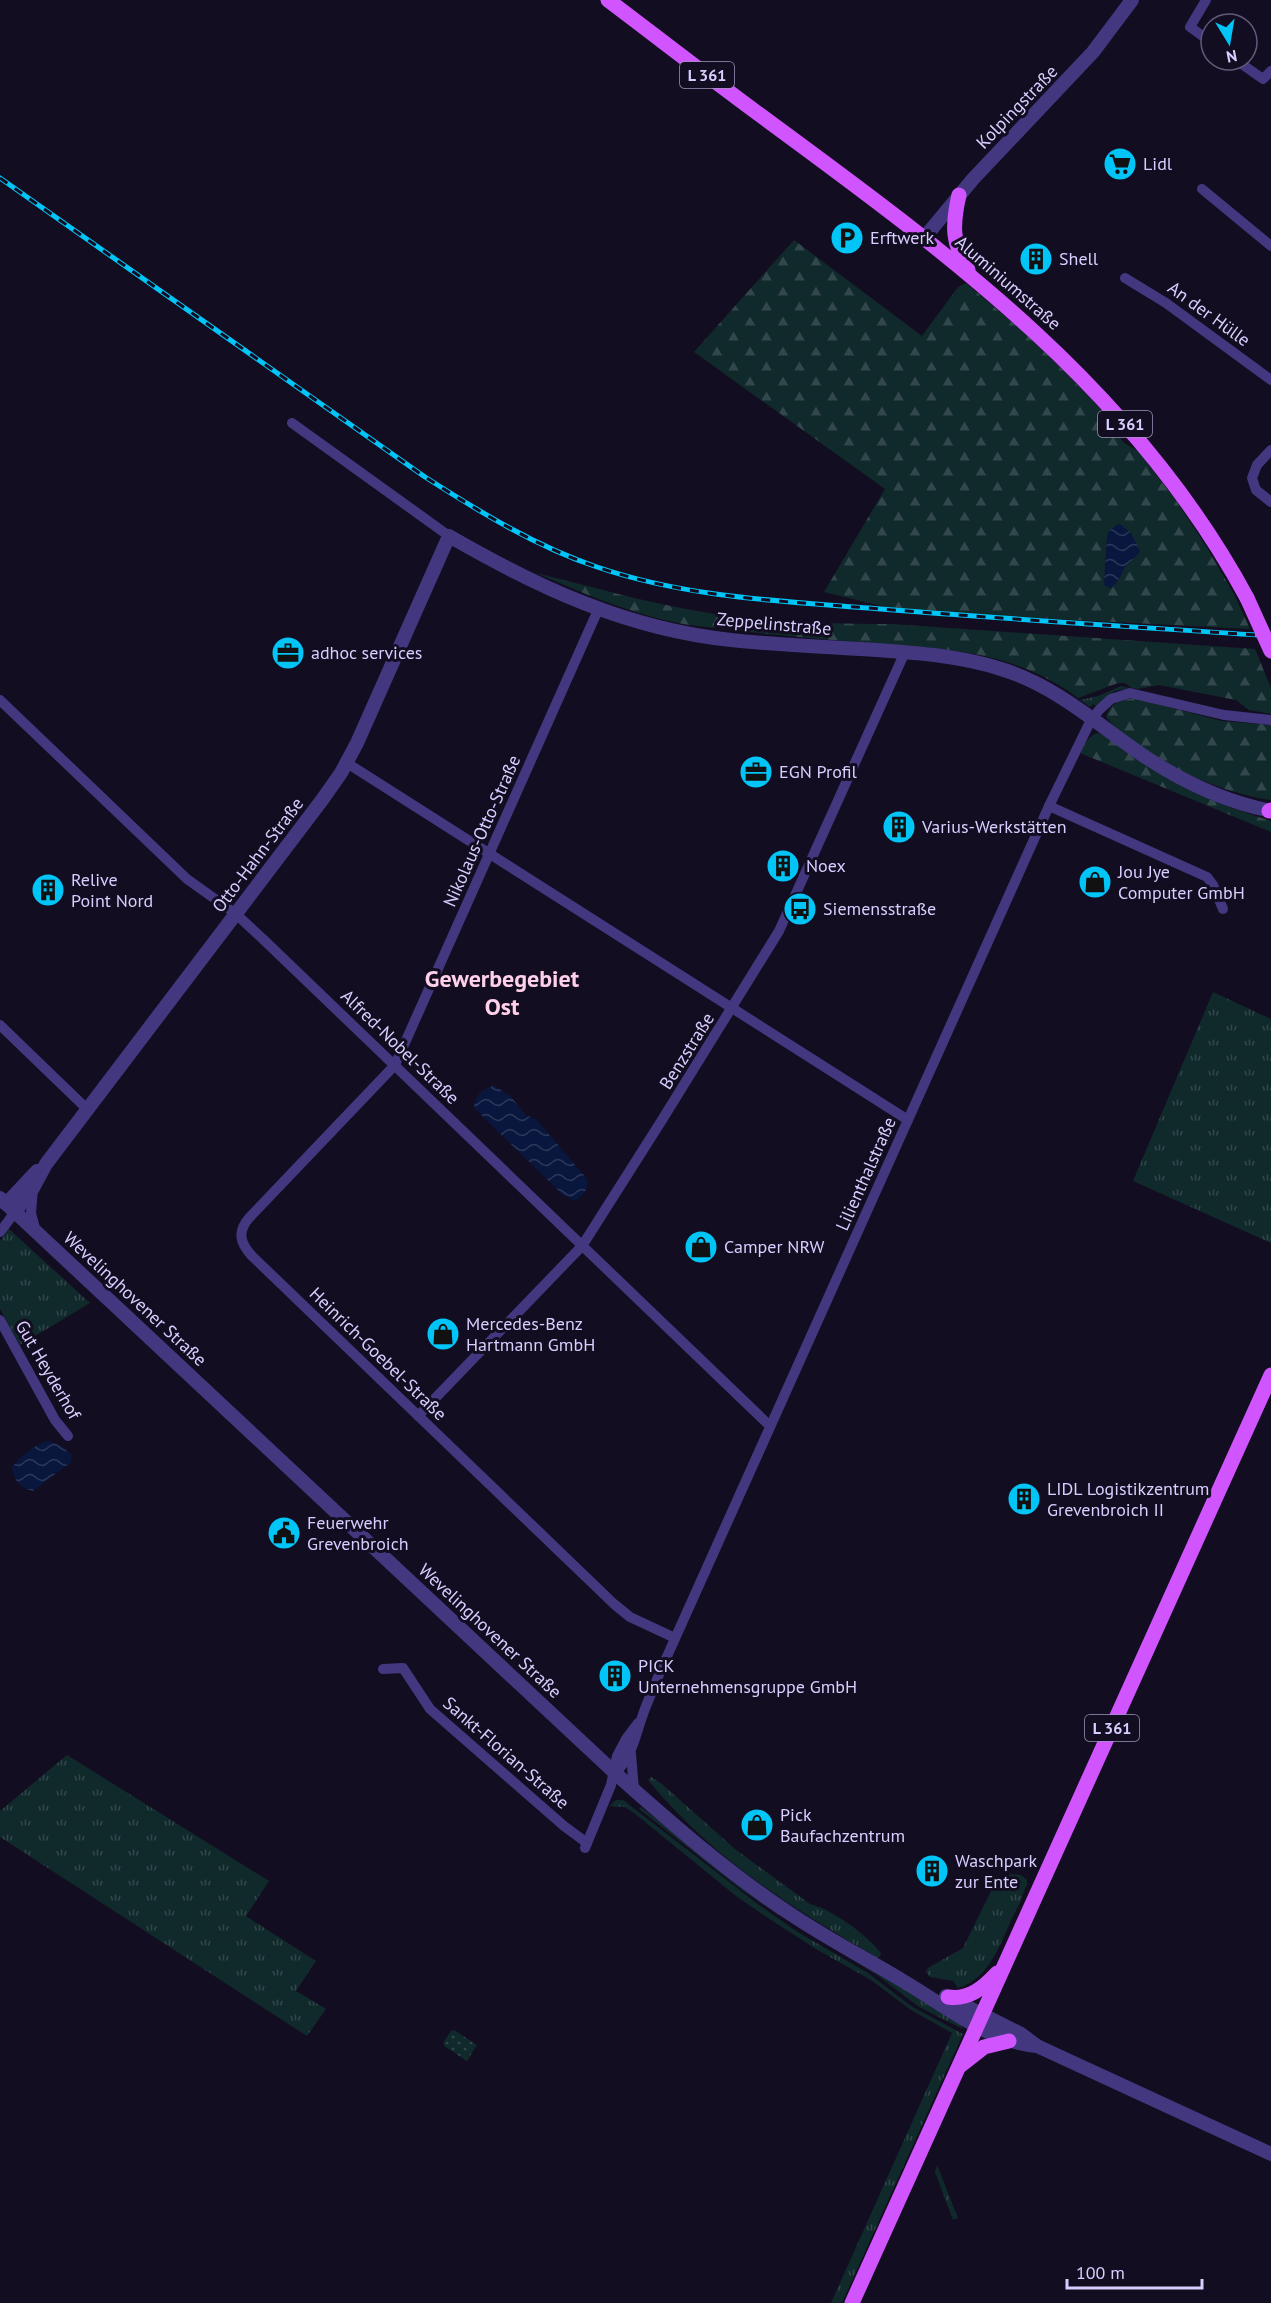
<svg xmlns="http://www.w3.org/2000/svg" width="1271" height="2303" viewBox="0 0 1271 2303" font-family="'PT Sans',sans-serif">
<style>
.grass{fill:url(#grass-tufts)}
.forest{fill:url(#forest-firs);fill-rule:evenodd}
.garden{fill:url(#garden-dots)}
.water{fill:url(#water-waves)}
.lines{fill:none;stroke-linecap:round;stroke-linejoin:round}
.minor{stroke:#433880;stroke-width:10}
.tertiary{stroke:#433880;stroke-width:14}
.primary{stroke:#d155fe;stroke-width:15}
.rail-casing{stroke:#01c4f7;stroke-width:5}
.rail{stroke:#130d21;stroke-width:3;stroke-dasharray:9;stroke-linecap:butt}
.primary-bridge{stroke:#d155fe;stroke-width:15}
.labels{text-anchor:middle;stroke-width:6;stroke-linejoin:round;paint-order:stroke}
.shield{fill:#130d21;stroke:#9e94bc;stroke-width:1.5}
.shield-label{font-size:16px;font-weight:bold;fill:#d9ceff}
.street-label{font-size:18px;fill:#d9ceff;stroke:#130d21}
.poi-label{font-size:18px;fill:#d9ceff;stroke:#130d21;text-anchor:start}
.district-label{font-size:24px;font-weight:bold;fill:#ffd0e9;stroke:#130d21}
</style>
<defs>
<pattern id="grass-tufts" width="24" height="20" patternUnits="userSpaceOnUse" patternTransform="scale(1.5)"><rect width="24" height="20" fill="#10292b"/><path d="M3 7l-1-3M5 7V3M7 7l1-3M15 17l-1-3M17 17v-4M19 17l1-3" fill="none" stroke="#32474b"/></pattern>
<pattern id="forest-firs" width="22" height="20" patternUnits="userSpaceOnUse" patternTransform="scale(1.5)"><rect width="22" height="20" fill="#10292b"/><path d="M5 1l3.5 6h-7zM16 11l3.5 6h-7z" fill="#32474b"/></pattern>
<pattern id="garden-dots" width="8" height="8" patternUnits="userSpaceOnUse" patternTransform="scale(1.5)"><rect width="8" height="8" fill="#10292b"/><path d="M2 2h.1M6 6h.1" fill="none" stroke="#32474b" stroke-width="1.8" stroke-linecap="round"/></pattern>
<pattern id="water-waves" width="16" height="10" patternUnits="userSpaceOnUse" patternTransform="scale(1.5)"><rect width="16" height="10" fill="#09173e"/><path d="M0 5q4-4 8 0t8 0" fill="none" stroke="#2c385b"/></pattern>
</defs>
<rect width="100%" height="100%" fill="#130d21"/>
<g class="grass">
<path d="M1121,686L1129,688L1115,691L1096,706L1093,704L1090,707L1080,700L1098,696Z"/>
<path d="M1213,992L1271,1019V1243L1133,1181Z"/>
<path d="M9,1229L90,1303L20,1345L0,1309V1241Z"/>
<path d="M67,1755L269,1881L246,1916L316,1961L296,1991L326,2009L307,2036L0,1837V1811Z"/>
<path d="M651,1777L662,1784L735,1849L810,1904C833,1910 866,1934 881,1953L880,1956L878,1958C790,1907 713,1859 648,1780Z"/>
<path d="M616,1800H623L759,1905L796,1931L868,1973L911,2006L963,2034L842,2303H831L952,2033L911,2010L871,1980L816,1949L768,1918L736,1896L634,1813L625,1807L609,1806Z"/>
<path d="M641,1807L700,1854L960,2022L963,2029L919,2007L877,1975L774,1912L742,1890L639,1809Z"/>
<path d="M1011,1874L1021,1875L1027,1880V1885C1023,1891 1023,1897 1020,1903C1003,1931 995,1977 958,1988L953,1981L930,1977L926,1972L928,1968L963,1948L996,1881Z"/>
<path d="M937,2165L958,2218L953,2220L935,2172Z"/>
</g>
<g class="forest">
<path d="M794,240L922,336L958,287L966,283L1024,332L1066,373L1098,406L1124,443L1138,451L1175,499L1206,546L1234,594L1250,629L902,611L824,592L885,489L694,352ZM1109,531L1131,560L1126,565L1105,569L1107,537Z"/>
<path d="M536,573C590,586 643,602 697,611C761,622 828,624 893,624L1255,649L1271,688V714L1249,710L1236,700L1159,685L1138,689L1132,688L1125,683H1118L1078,698C1018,653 953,649 881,644C829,640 778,636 727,629C709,627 690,626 673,622C625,612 581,592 536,573Z"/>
<path d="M1134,698L1222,721L1271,725V800C1222,794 1136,757 1106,717C1110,703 1121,700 1134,698Z"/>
<path d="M1098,733C1127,743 1149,768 1176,783C1205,800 1239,810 1271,821V832L1080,753C1084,744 1088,736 1098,733Z"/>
</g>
<path class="garden" d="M454,2030L477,2045L467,2061L444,2046L443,2043L451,2031Z"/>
<g class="water">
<path d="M1120,524L1131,533L1140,551C1137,558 1130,560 1126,566C1121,574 1119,582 1111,588L1104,585L1107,537C1109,530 1112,526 1120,524Z"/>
<path d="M494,1085L511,1097L526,1115L537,1120L587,1179C589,1189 583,1196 575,1201L563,1195L474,1108C474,1095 483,1090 494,1085Z"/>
<path d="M47,1441C58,1443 64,1448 72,1455L71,1462L33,1491C19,1487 14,1481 12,1467C21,1456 34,1445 47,1441Z"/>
</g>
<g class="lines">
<g class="minor">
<path d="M1206,0L1190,27L1211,42"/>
<path d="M1236,60L1263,79L1271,71"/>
<path d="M1202,189L1271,246"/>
<path d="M1125,278L1166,303L1271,380"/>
<path d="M292,423L449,536"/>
<path d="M1271,450L1257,465L1252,478L1256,490L1271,502"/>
<path d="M598,610L395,1065L249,1218C237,1232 240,1243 252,1256L614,1604L630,1617L675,1638"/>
<path d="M0,700L187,879L236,914L265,941L770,1426"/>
<path d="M347,763L908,1120"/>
<path d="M1049,806L1207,877L1213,885L1223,909"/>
<path d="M0,1025L87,1109"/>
<path d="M33,1188L31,1213L36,1232"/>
<path d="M0,1232L15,1212"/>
<path d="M0,1320L55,1420L68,1436"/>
<path d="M418,1416L582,1246L662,1120L779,931L905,652"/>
<path d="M383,1669L403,1668L430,1709L564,1826L587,1843"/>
<path d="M631,1754L634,1790"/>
<path d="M615,1773C631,1758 634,1741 641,1720C646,1704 654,1688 660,1672L1049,806L1090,722L1099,710L1111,699L1130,693L1224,715L1271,720"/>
<path d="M585,1848L611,1785L617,1756L626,1739L638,1723"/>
</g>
<g class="tertiary">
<path d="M925,237L973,179L1093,52L1132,0"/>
<path d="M0,1198L615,1773C671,1823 727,1872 789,1913C826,1938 865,1958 903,1981C946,2006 986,2041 1037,2046"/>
<path d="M6,1204L37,1171"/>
<path d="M15,1212L33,1188L46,1164L322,800L341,773L357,743L449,536C539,588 627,629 731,640C779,645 828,647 876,650C918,653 961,656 1001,669C1057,686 1099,726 1147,758C1185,783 1226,802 1271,811"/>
<path d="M946,1996L1021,2034L1037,2046L1271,2154"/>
</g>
<g class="primary">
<path d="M608,0C657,37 706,75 756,112C945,251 1133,386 1247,598"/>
<path d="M959,195C952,226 952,242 968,270"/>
<path d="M1269,811L1271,810"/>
<path d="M948,1997C969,2000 983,1988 997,1973"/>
<path d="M961,2065L984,2047L1009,2041"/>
<path d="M852,2303L1271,1375"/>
</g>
<g class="rail-casing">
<path id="rail" d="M0,178L425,477C480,512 535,546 597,567C685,597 777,601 869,608C1003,619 1137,627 1271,636"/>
</g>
<use href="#rail" class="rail"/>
<path class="primary-bridge" d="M1247,598L1271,651"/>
</g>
<defs>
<g id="supermarket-disc" transform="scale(1.725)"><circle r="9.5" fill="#01c4f7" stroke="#130d21"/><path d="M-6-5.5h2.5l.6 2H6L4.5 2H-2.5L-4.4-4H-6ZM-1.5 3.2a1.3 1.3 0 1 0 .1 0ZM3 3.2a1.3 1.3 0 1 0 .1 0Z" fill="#111"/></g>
<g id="parking-disc" transform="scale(1.725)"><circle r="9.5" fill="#01c4f7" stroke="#130d21"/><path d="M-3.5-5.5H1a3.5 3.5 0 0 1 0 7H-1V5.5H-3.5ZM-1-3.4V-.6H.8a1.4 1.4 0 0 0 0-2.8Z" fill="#111"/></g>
<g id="building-disc" transform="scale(1.725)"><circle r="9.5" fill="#01c4f7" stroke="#130d21"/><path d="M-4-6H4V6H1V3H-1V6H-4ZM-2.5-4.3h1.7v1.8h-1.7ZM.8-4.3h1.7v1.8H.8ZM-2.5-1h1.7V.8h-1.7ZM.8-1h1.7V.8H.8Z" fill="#111"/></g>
<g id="office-disc" transform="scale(1.725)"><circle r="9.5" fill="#01c4f7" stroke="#130d21"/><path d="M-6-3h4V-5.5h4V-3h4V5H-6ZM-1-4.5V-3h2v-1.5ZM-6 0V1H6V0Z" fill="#111"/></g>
<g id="shop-disc" transform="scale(1.725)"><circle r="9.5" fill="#01c4f7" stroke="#130d21"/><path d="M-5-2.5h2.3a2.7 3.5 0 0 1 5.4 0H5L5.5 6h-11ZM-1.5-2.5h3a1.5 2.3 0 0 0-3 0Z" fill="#111"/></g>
<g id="bus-disc" transform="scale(1.725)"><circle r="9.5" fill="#01c4f7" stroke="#130d21"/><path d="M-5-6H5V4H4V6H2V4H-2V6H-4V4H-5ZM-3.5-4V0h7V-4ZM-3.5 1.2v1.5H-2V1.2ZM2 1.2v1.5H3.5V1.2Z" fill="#111"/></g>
<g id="civic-disc" transform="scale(1.725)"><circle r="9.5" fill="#01c4f7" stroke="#130d21"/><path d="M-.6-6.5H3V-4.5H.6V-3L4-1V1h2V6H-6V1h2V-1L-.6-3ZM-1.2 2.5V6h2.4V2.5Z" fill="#111"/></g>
</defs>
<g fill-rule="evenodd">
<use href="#supermarket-disc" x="1120" y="164"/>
<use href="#parking-disc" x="847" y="238"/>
<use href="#building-disc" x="1036" y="259"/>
<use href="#office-disc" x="288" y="653"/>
<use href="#office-disc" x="756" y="772"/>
<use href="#building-disc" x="899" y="827"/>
<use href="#building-disc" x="783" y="866"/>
<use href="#shop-disc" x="1095" y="882"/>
<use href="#building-disc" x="48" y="890"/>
<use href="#bus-disc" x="800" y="909"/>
<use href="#shop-disc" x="701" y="1247"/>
<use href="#shop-disc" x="443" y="1334"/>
<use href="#building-disc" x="1024" y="1499"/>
<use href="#civic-disc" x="284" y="1533"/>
<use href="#building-disc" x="615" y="1676"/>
<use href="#shop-disc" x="757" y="1825"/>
<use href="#building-disc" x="932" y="1871"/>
</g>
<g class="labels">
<g class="shield">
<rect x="680" y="62" width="54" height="26" rx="4.5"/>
<rect x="1098" y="411" width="54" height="26" rx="4.5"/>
<rect x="1085" y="1715" width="54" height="26" rx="4.5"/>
</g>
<g class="shield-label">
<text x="707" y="81">L 361</text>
<text x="1125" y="430">L 361</text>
<text x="1112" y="1734">L 361</text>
</g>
<g class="street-label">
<text transform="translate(1017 107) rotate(-46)" y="6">Kolpingstraße</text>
<text transform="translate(1008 283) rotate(41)" y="6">Aluminiumstraße</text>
<text transform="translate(1209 314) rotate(36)" y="6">An der Hülle</text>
<text transform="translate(774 624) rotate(5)" y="6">Zeppelinstraße</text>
<text transform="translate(482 831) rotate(-66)" y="6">Nikolaus-Otto-Straße</text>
<text transform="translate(258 855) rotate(-53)" y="6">Otto-Hahn-Straße</text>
<text transform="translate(400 1047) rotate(44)" y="6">Alfred-Nobel-Straße</text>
<text transform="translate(687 1051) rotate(-58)" y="6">Benzstraße</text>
<text transform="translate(866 1174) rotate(-66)" y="6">Lilienthalstraße</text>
<text transform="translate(135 1299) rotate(43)" y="6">Wevelinghovener Straße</text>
<text transform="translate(378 1354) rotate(44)" y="6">Heinrich-Goebel-Straße</text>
<text transform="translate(48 1370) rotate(60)" y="6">Gut Heyderhof</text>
<text transform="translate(490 1631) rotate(43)" y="6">Wevelinghovener Straße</text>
<text transform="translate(506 1753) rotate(41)" y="6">Sankt-Florian-Straße</text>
</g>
<g class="poi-label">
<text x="1143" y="170">Lidl</text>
<text x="870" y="244">Erftwerk</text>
<text x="1059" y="265">Shell</text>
<text x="311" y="659">adhoc services</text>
<text x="779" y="778">EGN Profil</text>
<text x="922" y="833">Varius-Werkstätten</text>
<text x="806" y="872">Noex</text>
<text x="1118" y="878">Jou Jye<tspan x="1118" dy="21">Computer GmbH</tspan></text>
<text x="71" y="886">Relive<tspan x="71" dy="21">Point Nord</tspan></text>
<text x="823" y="915">Siemensstraße</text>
<text x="724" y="1253">Camper NRW</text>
<text x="466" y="1330">Mercedes-Benz<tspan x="466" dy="21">Hartmann GmbH</tspan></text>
<text x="1047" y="1495">LIDL Logistikzentrum<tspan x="1047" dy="21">Grevenbroich II</tspan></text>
<text x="307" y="1529">Feuerwehr<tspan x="307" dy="21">Grevenbroich</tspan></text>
<text x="638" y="1672">PICK<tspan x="638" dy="21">Unternehmensgruppe GmbH</tspan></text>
<text x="780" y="1821">Pick<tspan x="780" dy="21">Baufachzentrum</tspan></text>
<text x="955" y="1867">Waschpark<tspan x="955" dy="21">zur Ente</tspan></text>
</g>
<g class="district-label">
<text x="502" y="987">Gewerbegebiet<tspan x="502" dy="28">Ost</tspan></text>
</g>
</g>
<g transform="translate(1229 42) rotate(169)"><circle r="28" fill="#130d21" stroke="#625a7a" stroke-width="1.5"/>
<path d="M0-4.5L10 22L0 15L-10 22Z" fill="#01c4f7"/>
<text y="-9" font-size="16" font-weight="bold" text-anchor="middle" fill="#d9ceff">N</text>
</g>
<path d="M1067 2279v9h135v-9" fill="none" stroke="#d9ceff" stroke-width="3"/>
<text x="1076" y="2279" font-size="18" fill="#d9ceff" stroke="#130d21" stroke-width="4.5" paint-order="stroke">100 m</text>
</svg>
